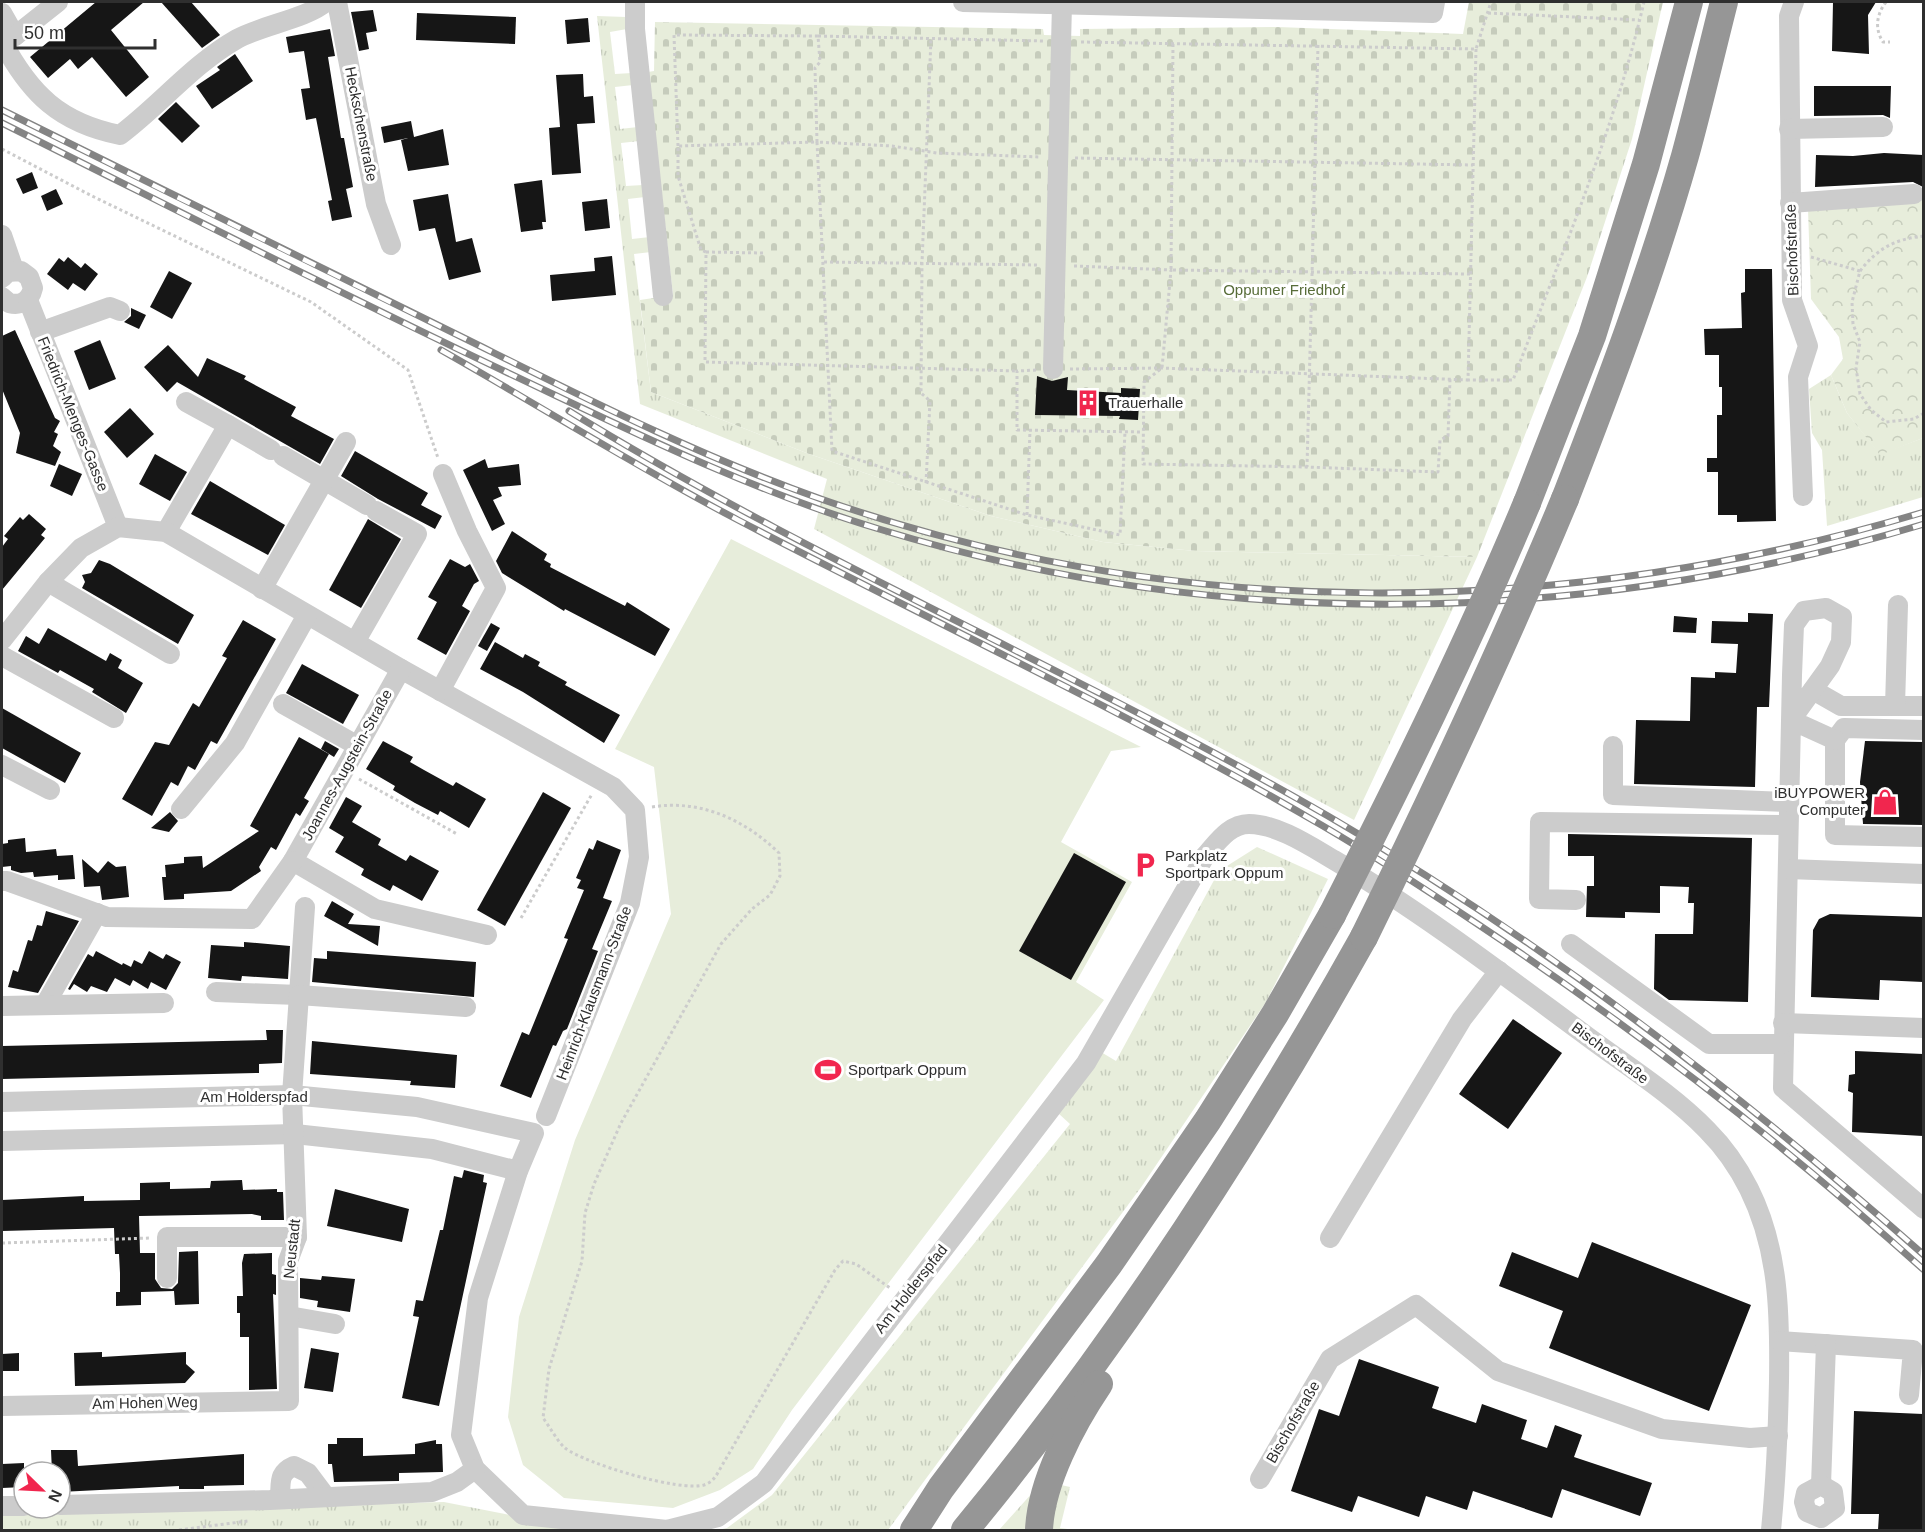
<svg xmlns="http://www.w3.org/2000/svg" width="1925" height="1532" viewBox="0 0 1925 1532" font-family="Arial,sans-serif">
<style>
.grass{fill:url(#grass-tufts)}
.cemetery{fill:url(#cemetery-stones)}
.park{fill:url(#park-crowns)}
.pitch{fill:#e7eddb}
.building{fill:#161616}
.lines{fill:none;stroke-linecap:round;stroke-linejoin:round}
.path{stroke:#ccc;stroke-width:3;stroke-dasharray:3 3;stroke-linecap:butt}
.minor{stroke:#ccc;stroke-width:20}
.highway{stroke:#969696;stroke-width:28}
.rail-casing{stroke:#848484;stroke-width:7}
.rail{stroke:#fff;stroke-width:4.5;stroke-dasharray:14;stroke-linecap:butt}
.highway-bridge{stroke:#969696;stroke-width:28}
.labels{text-anchor:middle;stroke-width:6;stroke-linejoin:round;paint-order:stroke}
.street-label{font-size:15px;fill:#2f2f2f;stroke:#fff}
.park-label{font-size:15px;fill:#586d39;stroke:#fff}
.poi-label{font-size:15px;fill:#2f2f2f;stroke:#fff;text-anchor:start}
</style>
<defs>
<pattern id="grass-tufts" width="24" height="20" patternUnits="userSpaceOnUse" patternTransform="scale(1.5)"><rect width="24" height="20" fill="#e7eddb"/><path d="M3 7l-1-3M5 7V3M7 7l1-3M15 17l-1-3M17 17v-4M19 17l1-3" fill="none" stroke="#c6ccbc"/></pattern>
<pattern id="cemetery-stones" width="16" height="16" patternUnits="userSpaceOnUse" patternTransform="scale(1.5)"><rect width="16" height="16" fill="#e7eddb"/><path d="M2 7V4a2 2 0 0 1 4 0v3zM10 15v-3a2 2 0 0 1 4 0v3z" fill="#c6ccbc"/></pattern>
<pattern id="park-crowns" width="20" height="18" patternUnits="userSpaceOnUse" patternTransform="scale(1.5)"><rect width="20" height="18" fill="#e7eddb"/><path d="M2 6a3 3 0 1 1 6 0M12 15a3 3 0 1 1 6 0" fill="none" stroke="#c6ccbc"/></pattern>
</defs>
<rect width="100%" height="100%" fill="#fff"/>
<g class="grass">
<path d="M597,16L626,17L627,29L610,32L615,74L632,73L633,85L615,87L620,129L638,127L639,141L621,143L626,186L643,185L645,197L628,199L632,239L650,237L651,252L634,254L651,392L809,454L991,516L1103,542L1195,551L1477,557L1354,820L814,529L827,479L640,404Z"/>
<path d="M1831,375L1847,413L1880,454L1923,438V497L1827,526L1822,450L1812,433L1809,389Z"/>
<path d="M1257,847L1328,879L1266,1002L1142,1186L888,1530H718L727,1528L772,1495L1070,1124L1058,1113L1101,1052L1116,1061L1219,871Z"/>
<path d="M1043,1481L1070,1487L1060,1528L1075,1530H999Z"/>
<path d="M444,1502L585,1530H2V1514Z"/>
</g>
<path class="cemetery" d="M1469,2H1663L1632,139L1587,277L1477,557L1195,551L1103,542L991,516L809,454L651,392L640,300L673,295L648,72L654,71L655,22L1043,29L1044,35L1080,36V29L1278,27L1463,34Z"/>
<path class="park" d="M1923,199V438L1880,455L1847,413L1831,375L1843,359L1839,337L1811,299L1808,209Z"/>
<path class="pitch" d="M731,539L1141,747L1111,751L1061,842L1132,882L1076,982L1104,1000L792,1410L753,1469L720,1490L673,1508L564,1498L523,1465L508,1417L519,1317L575,1140L671,914L654,767L615,749Z"/>
<g class="building">
<path d="M96,2H144L111,30L149,77L126,97L92,57L78,69L70,59L48,78L30,57Z"/>
<path d="M161,2H191L220,35L202,48Z"/>
<path d="M1833,2H1876L1868,15L1869,54L1832,51Z"/>
<path d="M373,10L377,31L366,33L369,49L359,51L351,12Z"/>
<path d="M417,13L516,17L515,44L416,40Z"/>
<path d="M588,18L590,42L567,44L565,20Z"/>
<path d="M330,29L335,56L328,57L341,138H344L353,187L346,189L352,217L332,221L328,201L332,200L316,118L306,120L301,89L310,88L304,51L289,53L286,37Z"/>
<path d="M235,54L253,81L212,109L196,86L220,70L217,67Z"/>
<path d="M583,74L584,97L593,96L595,123L577,124L581,173L552,175L549,128L560,127L556,75Z"/>
<path d="M1814,86H1891L1890,118L1883,115L1814,116Z"/>
<path d="M176,102L200,126L182,143L158,119Z"/>
<path d="M411,121L414,137L443,129L449,165L408,171L401,140L408,138L384,143L381,127Z"/>
<path d="M1884,153L1923,155V187L1913,182L1815,187L1816,155L1853,156Z"/>
<path d="M32,172L38,188L23,194L16,179Z"/>
<path d="M542,180L546,222H542L543,229L521,232L514,184Z"/>
<path d="M56,189L63,204L47,211L41,196Z"/>
<path d="M448,194L456,242L472,238L481,272L449,280L435,228L419,231L413,200Z"/>
<path d="M607,199L610,228L585,231L582,202Z"/>
<path d="M612,256L616,295L552,301L550,275L595,271L594,258Z"/>
<path d="M68,257L81,268L85,263L98,274L85,291L73,283L68,290L47,274L59,258L64,262Z"/>
<path d="M1745,269H1772L1776,521L1737,522V515H1718V472H1707V458H1717V415H1722V387H1719V355H1705L1704,329L1742,328L1741,293L1745,292Z"/>
<path d="M169,271L192,283L172,319L150,307Z"/>
<path d="M131,308L146,315L139,329L124,322L131,316Z"/>
<path d="M15,330L55,418L60,421L54,432L58,434L53,446L61,452L55,466L16,453L20,433L2,389V336Z"/>
<path d="M100,340L116,379L89,390L74,351Z"/>
<path d="M168,345L198,377L207,358L246,376L244,379L296,407L291,416L334,439L320,464L177,382L167,392L144,367Z"/>
<path d="M1037,376L1052,381L1068,377L1067,390L1121,393V388L1140,389L1138,420L1119,419L1120,416L1035,415Z"/>
<path d="M130,408L154,434L127,458L104,432Z"/>
<path d="M355,451L428,493L421,505L442,516L435,529L378,499L341,476Z"/>
<path d="M155,454L187,472L170,501L139,484Z"/>
<path d="M485,459L488,468L519,464L521,485L498,487L502,496L493,500L505,524L492,531L463,470Z"/>
<path d="M59,464L82,474L72,496L50,486Z"/>
<path d="M210,481L285,525L268,555L191,514Z"/>
<path d="M29,514L46,529L41,535L45,538L2,590V547L8,539L4,536L20,517L23,520Z"/>
<path d="M368,519L401,539L361,608L329,590Z"/>
<path d="M512,531L547,554L544,560L551,564L550,567L625,606L627,602L670,629L655,656L565,609L564,611L502,573L496,561Z"/>
<path d="M450,559L465,567L470,564L479,581L474,584L462,606L470,611L446,655L417,639L437,602L428,597Z"/>
<path d="M99,560L110,564L194,615L178,644L82,588L85,582L82,575L91,573Z"/>
<path d="M1748,613L1773,614L1769,707H1757L1755,787L1634,784L1636,720L1690,721L1691,677L1715,678V672L1736,673L1738,644L1711,643L1712,621L1748,622Z"/>
<path d="M1674,616L1697,618L1696,633L1673,632Z"/>
<path d="M243,620L276,639L217,744L211,741L195,770L188,766L178,786L171,782L152,816L122,799L155,742L169,745L193,703L199,707L227,658L222,656Z"/>
<path d="M491,623L500,628L487,651L478,646Z"/>
<path d="M48,628L106,661L110,653L122,660L118,668L143,683L126,713L92,692L94,689L60,670L58,673L18,651L26,636L39,644Z"/>
<path d="M495,642L523,658L525,654L540,662L538,666L567,682L565,685L620,715L604,743L523,692L480,669Z"/>
<path d="M302,664L359,695L343,724L286,693Z"/>
<path d="M2,708L81,753L65,783L2,748Z"/>
<path d="M299,737L329,754L304,798L309,801L300,816L296,813L276,850L271,847L259,867L261,871L231,891L184,894V899L164,900L162,877H166L165,865L184,863V857L202,856L203,868L259,831L250,826Z"/>
<path d="M325,741L339,749L334,757L321,749Z"/>
<path d="M383,741L413,757L410,762L424,770L453,786L456,782L486,799L469,828L440,811L438,815L415,803L393,790L395,786L366,769Z"/>
<path d="M1865,741L1923,742V825L1863,824L1860,782Z"/>
<path d="M543,792L571,808L505,926L477,910Z"/>
<path d="M346,797L362,806L352,822L381,839L378,845L406,861L410,855L439,871L422,901L393,885L390,891L361,875L364,869L335,852L344,837L329,828Z"/>
<path d="M170,812L178,821L169,832L151,828Z"/>
<path d="M1568,834L1752,838L1748,1002L1669,1000L1654,989L1655,934H1693L1694,903H1688L1689,887L1660,886V913L1625,912V918L1586,917L1587,886H1594V856H1568Z"/>
<path d="M25,838L26,852L56,849L57,856L73,855L75,879L58,880V875L34,877L33,872L21,873L11,870V866L2,867V844L8,843V840Z"/>
<path d="M597,840L621,850L603,898L612,901L592,949L598,951L567,1029L563,1031L556,1046L553,1045L531,1098L500,1086L522,1032L529,1035L568,939L564,938L584,890L577,888L581,880L576,878L589,848L593,850Z"/>
<path d="M1074,853L1126,882L1071,980L1019,951Z"/>
<path d="M82,859L98,873L108,861L116,867L126,866L129,897L102,900L100,886L84,887Z"/>
<path d="M332,901L354,914L348,924L380,926L378,946L324,916Z"/>
<path d="M46,911L79,921L38,993L8,987L13,970L18,972L28,940L32,941L37,925L42,926Z"/>
<path d="M1830,914L1923,917V982L1880,980L1879,1000L1811,997L1813,930L1819,919Z"/>
<path d="M244,942L290,946L288,979L242,976L241,981L208,978L211,945L244,947Z"/>
<path d="M96,951L122,965L123,963L131,967L134,960L142,964L149,951L163,959L166,954L181,962L166,990L151,982L148,989L133,980L130,986L115,978L107,992L91,986L87,992L74,984L70,990L68,989L88,954L93,957Z"/>
<path d="M327,951L476,962L474,997L312,982L314,958L327,959Z"/>
<path d="M1513,1019L1562,1053L1508,1129L1459,1094Z"/>
<path d="M266,1030H283L282,1063L259,1064V1073L2,1079V1046L267,1040Z"/>
<path d="M312,1041L457,1055L455,1088L410,1085L411,1081L310,1074Z"/>
<path d="M1855,1051L1923,1054V1136L1852,1132L1853,1093L1848,1091L1849,1075L1855,1074Z"/>
<path d="M464,1170L484,1175L483,1182L487,1183L439,1406L402,1398L419,1317L413,1316L416,1300L423,1301L440,1230H443L454,1176L462,1178Z"/>
<path d="M242,1180L243,1190L277,1189V1192H283L284,1220H261V1216L252,1214L139,1216L140,1253H155V1279L161,1288L172,1289L178,1283L179,1252L198,1251L199,1304L175,1305L174,1291L141,1292V1305L116,1306V1292H120V1273L119,1254H115L114,1228L2,1231V1200L84,1196V1201L140,1200V1183L170,1182V1189L210,1188L211,1181Z"/>
<path d="M335,1189L409,1209L402,1242L327,1226Z"/>
<path d="M1592,1242L1751,1305L1709,1411L1549,1348L1563,1311L1499,1286L1512,1252L1578,1278Z"/>
<path d="M272,1253V1274L276,1275V1295L273,1294L277,1389L249,1390V1337H240V1313H237V1296H243L242,1263L244,1254Z"/>
<path d="M322,1276L355,1279L350,1312L317,1307L318,1301L300,1298V1278L321,1280Z"/>
<path d="M311,1348L339,1353L333,1392L304,1388Z"/>
<path d="M102,1352V1357L186,1352V1364L195,1372L185,1383L75,1386L74,1353Z"/>
<path d="M19,1353V1371H2V1354Z"/>
<path d="M1359,1359L1439,1387L1432,1408L1476,1423L1482,1404L1527,1420L1521,1439L1547,1448L1555,1425L1582,1435L1574,1457L1652,1483L1640,1516L1562,1489L1552,1518L1473,1491L1467,1510L1426,1496L1419,1517L1358,1496L1352,1512L1291,1491L1319,1409L1339,1416Z"/>
<path d="M1854,1411L1923,1414V1530H1878L1879,1514H1851Z"/>
<path d="M337,1438H363V1456L415,1454V1444L436,1440V1444H442L443,1472L399,1473V1481L334,1482L332,1464H328V1444H337Z"/>
<path d="M51,1450H77L78,1466L244,1454V1485L204,1486V1489H179V1486L60,1492V1472H52Z"/>
<path d="M24,1463V1487L2,1488V1464Z"/>
</g>
<g class="lines">
<g class="path">
<path d="M1886,2C1877,14 1874,28 1883,42H1890"/>
<path d="M1488,13L1639,20"/>
<path d="M818,36L1044,41"/>
<path d="M1081,42L1476,49L1491,2"/>
<path d="M1173,44L1171,270L1470,274"/>
<path d="M1318,45L1307,467L1438,472L1440,440L1448,436L1450,379"/>
<path d="M1476,49L1468,380H1513C1561,256 1614,131 1644,2"/>
<path d="M678,146L674,35L818,36L820,62L815,68L817,142L892,146L937,153L1039,157"/>
<path d="M2,149L92,196L311,302L408,370L438,458"/>
<path d="M1075,158L1473,165"/>
<path d="M706,252L701,250L678,176V146L817,142L832,451L1027,515L1120,535L1125,432"/>
<path d="M763,253L706,252L705,362L1017,371"/>
<path d="M1811,257L1860,271L1852,302L1853,324L1860,342L1856,368L1860,394L1871,410L1886,422L1914,419L1924,413"/>
<path d="M824,262L1038,265"/>
<path d="M1074,266L1171,270L1162,368L1144,382L1143,464L1307,467"/>
<path d="M1860,271C1878,248 1895,239 1924,236"/>
<path d="M1070,369L1162,368L1468,380"/>
<path d="M1036,370L1017,371V430L1143,432"/>
<path d="M926,483L930,401L921,393L922,263L931,38"/>
<path d="M1027,515L1030,430"/>
<path d="M359,779L457,834"/>
<path d="M652,807C701,799 745,820 779,853L780,876L770,895L752,909L721,944L621,1123L594,1184L585,1213L582,1261L549,1369L543,1418C550,1427 557,1441 565,1448C586,1464 680,1492 704,1485C713,1482 716,1476 720,1469L835,1270L843,1261L856,1264L890,1288"/>
<path d="M521,918L592,794"/>
<path d="M2,1243L150,1238"/>
<path d="M179,1530L248,1521"/>
</g>
<g class="minor">
<path d="M337,2L376,204L391,245"/>
<path d="M635,2V29L663,296"/>
<path d="M963,2L1433,13L1435,2"/>
<path d="M1794,2L1789,16L1792,300L1808,346L1798,377L1803,496"/>
<path d="M2,13L15,36"/>
<path d="M2,41C30,94 60,123 120,135C160,105 193,64 237,39C262,25 306,19 326,2"/>
<path d="M2,41L15,36L58,2"/>
<path d="M1789,129L1883,127"/>
<path d="M1790,203L1914,194"/>
<path d="M2,235L14,270"/>
<path d="M2,278L8,272L21,271L29,277L33,288C30,301 21,306 9,303L2,297"/>
<path d="M28,300L118,527"/>
<path d="M40,332L110,307L120,311"/>
<path d="M1053,369L1062,4"/>
<path d="M186,402L228,425"/>
<path d="M283,456L367,505"/>
<path d="M166,532L228,425L271,450"/>
<path d="M48,582L170,654"/>
<path d="M262,589L346,442"/>
<path d="M2,640L48,582L81,548L118,527L166,532L401,669L613,787L635,810L639,857L630,903L546,1116"/>
<path d="M355,642L417,534L376,511"/>
<path d="M2,656L114,718"/>
<path d="M401,669L293,861L375,909L487,935"/>
<path d="M1813,690L1841,706H1924"/>
<path d="M440,691L496,588L467,531L443,474"/>
<path d="M283,704L358,746"/>
<path d="M1895,706L1898,605"/>
<path d="M1924,730L1844,728L1835,740V835L1924,837"/>
<path d="M1835,740L1791,720L1830,666L1841,642L1842,617L1826,608L1804,611L1794,625L1792,675L1783,1088L1924,1209"/>
<path d="M1613,746V795L1789,802"/>
<path d="M2,765L50,790"/>
<path d="M181,809L235,743L307,615"/>
<path d="M1788,869L1924,874"/>
<path d="M2,881H7L107,917L252,919L293,861"/>
<path d="M1576,900L1539,899L1540,822L1788,825"/>
<path d="M1571,944L1709,1044H1783"/>
<path d="M216,992L299,995L305,907"/>
<path d="M45,1005L97,913"/>
<path d="M2,1006L164,1003"/>
<path d="M1783,1023L1924,1028"/>
<path d="M2,1102L292,1095L417,1107L534,1133L518,1171L478,1298L461,1435L475,1469L523,1515L667,1530L718,1517L764,1483L1086,1063L1205,856C1217,843 1229,824 1249,824C1277,824 1310,846 1334,860C1420,911 1500,972 1580,1031C1622,1063 1670,1092 1707,1130C1724,1147 1738,1167 1749,1189C1779,1249 1780,1314 1779,1381C1778,1431 1776,1480 1771,1530"/>
<path d="M2,1141L295,1134L432,1149L518,1171"/>
<path d="M1330,1238L1462,1019L1499,971"/>
<path d="M167,1278V1237H297"/>
<path d="M289,1316L335,1324"/>
<path d="M1779,1341L1913,1350L1909,1395"/>
<path d="M2,1406L289,1401L288,1261L297,1237L292,1095L299,995L466,1007"/>
<path d="M1260,1479L1330,1359L1416,1305L1498,1371L1662,1429L1750,1438L1778,1436"/>
<path d="M1821,1485L1826,1344"/>
<path d="M1821,1485L1833,1492L1835,1508L1821,1518L1807,1512L1804,1502L1806,1493Z"/>
<path d="M280,1498C281,1482 278,1473 294,1466L308,1473L326,1497"/>
<path d="M60,1505L270,1500L432,1492L457,1482L475,1469"/>
<path d="M2,1506H24"/>
</g>
<g class="highway">
<path d="M1565,499C1609,386 1652,272 1685,156C1699,105 1711,53 1724,2"/>
<path d="M1527,503L1592,336L1646,164L1689,2"/>
<path d="M914,1530L941,1488L1109,1264L1208,1120L1275,1014L1332,915"/>
<path d="M965,1530C1117,1346 1247,1146 1364,937"/>
<path d="M1039,1530C1041,1482 1072,1424 1099,1384"/>
</g>
<g class="rail-casing">
<g id="rail">
<path d="M2,110C157,187 312,264 468,340C583,397 699,456 821,499C1177,624 1564,620 1924,512"/>
<path d="M2,123C169,206 335,291 504,371C627,429 749,490 879,529C1219,633 1584,627 1924,524"/>
<path d="M441,350C540,406 637,467 738,520C933,622 1133,715 1323,826C1376,857 1428,891 1479,925C1635,1029 1784,1144 1924,1270"/>
<path d="M569,411C813,561 1080,673 1328,816C1542,940 1739,1092 1924,1255"/>
</g>
</g>
<use href="#rail" class="rail"/>
<g class="highway-bridge">
<path d="M1332,915C1401,780 1468,644 1527,503"/>
<path d="M1364,937C1435,793 1503,648 1565,499"/>
</g>
</g>
<defs>
<g id="building-bare" transform="scale(2.07)"><path d="M-4-6H4V6H1V3H-1V6H-4ZM-2.5-4.3h1.7v1.8h-1.7ZM.8-4.3h1.7v1.8H.8ZM-2.5-1h1.7V.8h-1.7ZM.8-1h1.7V.8H.8Z" fill="#f1264e" stroke="#fff" stroke-width="2.5" paint-order="stroke"/></g>
<g id="shop-bare" transform="scale(2.07)"><path d="M-5-2.5h2.3a2.7 3.5 0 0 1 5.4 0H5L5.5 6h-11ZM-1.5-2.5h3a1.5 2.3 0 0 0-3 0Z" fill="#f1264e" stroke="#fff" stroke-width="2.5" paint-order="stroke"/></g>
<g id="parking-bare" transform="scale(2.07)"><path d="M-3.5-5.5H1a3.5 3.5 0 0 1 0 7H-1V5.5H-3.5ZM-1-3.4V-.6H.8a1.4 1.4 0 0 0 0-2.8Z" fill="#f1264e" stroke="#fff" stroke-width="2.5" paint-order="stroke"/></g>
<g id="stadium-bare" transform="scale(2.07)"><path d="M0-5a6.5 5 0 1 0 0 10a6.5 5 0 1 0 0-10ZM-3.5-1.8h7v3.6h-7Z" fill="#f1264e" stroke="#fff" stroke-width="2.5" paint-order="stroke"/></g>
</defs>
<g fill-rule="evenodd">
<use href="#building-bare" x="1088" y="403"/>
<use href="#shop-bare" x="1885" y="802"/>
<use href="#parking-bare" x="1145" y="865"/>
<use href="#stadium-bare" x="828" y="1070"/>
</g>
<g class="labels">
<g class="street-label">
<text transform="translate(361 124) rotate(79)" y="5">Heckschenstraße</text>
<text transform="translate(1792 250) rotate(-92)" y="5">Bischofstraße</text>
<text transform="translate(73 414) rotate(68)" y="5">Friedrich-Menges-Gasse</text>
<text transform="translate(347 765) rotate(-61)" y="5">Joannes-Augstein-Straße</text>
<text transform="translate(594 993) rotate(-69)" y="5">Heinrich-Klausmann-Straße</text>
<text transform="translate(1610 1053) rotate(37)" y="5">Bischofstraße</text>
<text x="254" y="1102">Am Holderspfad</text>
<text transform="translate(292 1249) rotate(-84)" y="5">Neustadt</text>
<text transform="translate(911 1289) rotate(-52)" y="5">Am Holderspfad</text>
<text transform="translate(145 1403) rotate(-1)" y="5">Am Hohen Weg</text>
<text transform="translate(1293 1422) rotate(-60)" y="5">Bischofstraße</text>
</g>
<g class="park-label">
<text x="1284" y="295">Oppumer Friedhof</text>
</g>
<g class="poi-label">
<text x="1108" y="408">Trauerhalle</text>
<text x="1865" y="798" text-anchor="end">iBUYPOWER<tspan x="1865" dy="17">Computer</tspan></text>
<text x="1165" y="861">Parkplatz<tspan x="1165" dy="17">Sportpark Oppum</tspan></text>
<text x="848" y="1075">Sportpark Oppum</text>
</g>
</g>
<rect width="1925" height="1532" fill="none" stroke="#2f2f2f" stroke-width="6"/>
<g transform="translate(42 1490) rotate(114)"><circle r="28" fill="#ffffff" stroke="#acacac" stroke-width="1.5"/>
<path d="M0-4.5L10 22L0 15L-10 22Z" fill="#f1264e"/>
<text y="-9" font-size="16" font-weight="bold" text-anchor="middle" fill="#2f2f2f">N</text>
</g>
<path d="M15 39v9h140v-9" fill="none" stroke="#2f2f2f" stroke-width="3"/>
<text x="24" y="39" font-size="18" fill="#2f2f2f" stroke="#ffffff" stroke-width="4.5" paint-order="stroke">50 m</text>
</svg>
